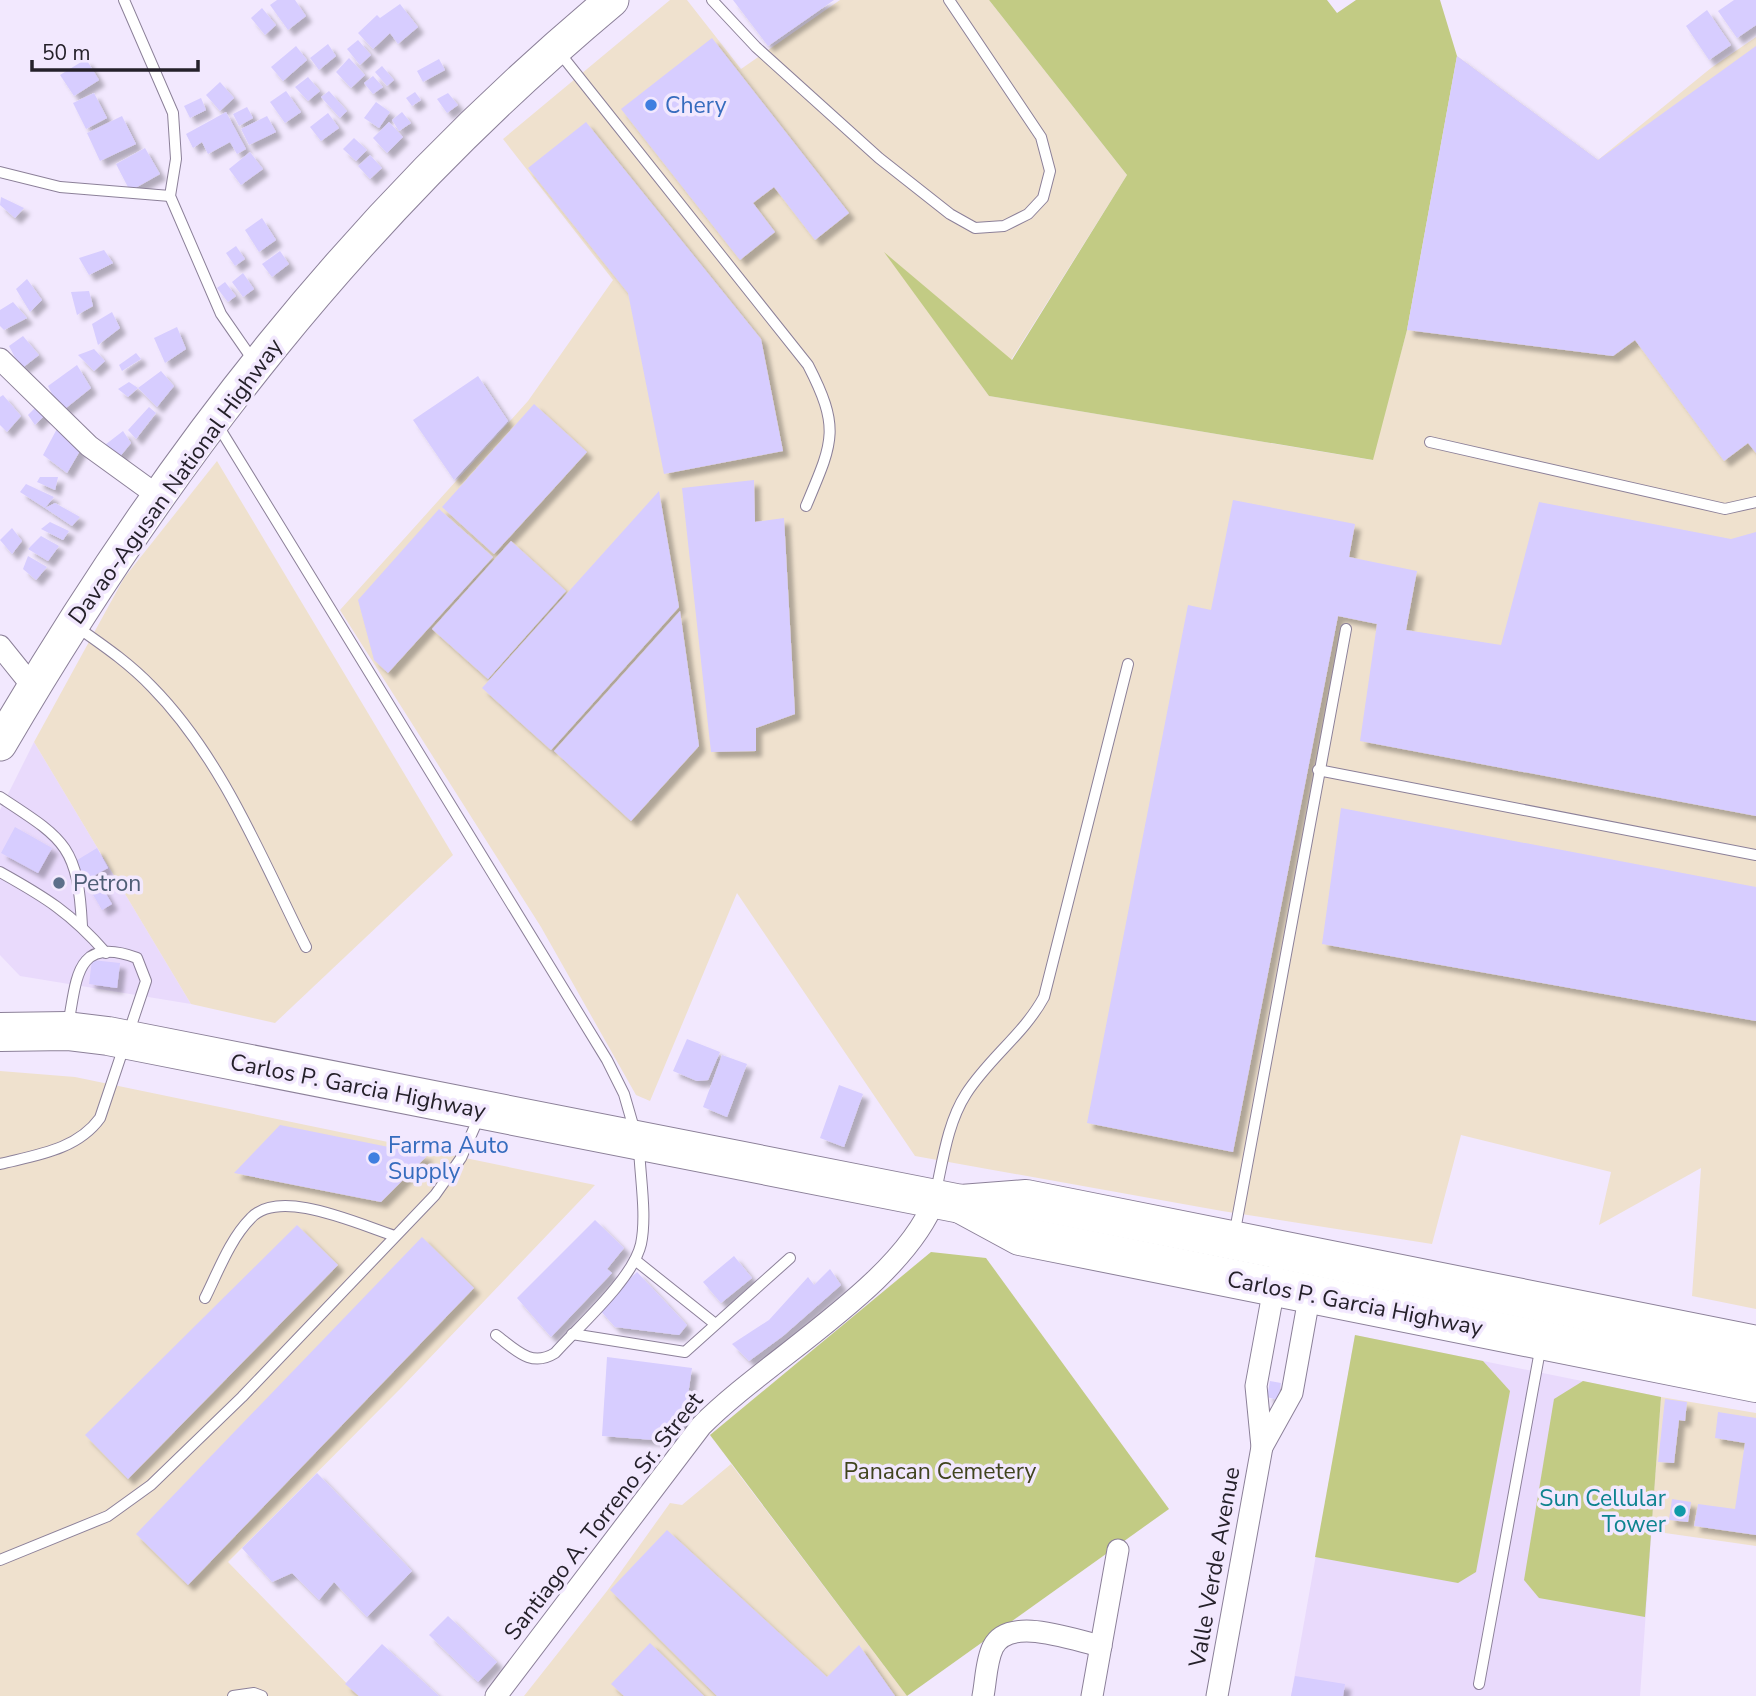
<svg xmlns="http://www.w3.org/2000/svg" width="1756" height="1696" viewBox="0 0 1756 1696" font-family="'Nunito Sans',sans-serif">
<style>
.built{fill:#e9dafc}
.industrial{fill:#efe1ce}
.green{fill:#c2cb84}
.building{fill:#d7cdff;filter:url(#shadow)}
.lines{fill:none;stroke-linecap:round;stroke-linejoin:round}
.lane-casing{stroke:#8c8099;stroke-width:12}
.street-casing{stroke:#8c8099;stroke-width:23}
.primary-casing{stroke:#8c8099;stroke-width:35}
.highway-casing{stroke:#8c8099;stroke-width:40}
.lane{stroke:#fff;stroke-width:10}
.street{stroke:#fff;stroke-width:21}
.primary{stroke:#fff;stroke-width:33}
.highway{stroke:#fff;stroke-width:38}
.shop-dot{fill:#3f7fe0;stroke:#f2e8fe;stroke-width:2.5}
.service-dot{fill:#5c6f8a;stroke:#f2e8fe;stroke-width:2.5}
.culture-dot{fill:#0f9aa8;stroke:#f2e8fe;stroke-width:2.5}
.labels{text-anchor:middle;stroke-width:7;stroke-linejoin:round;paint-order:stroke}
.shop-label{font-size:23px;fill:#366cbe;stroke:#f2e8fe;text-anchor:start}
.street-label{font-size:23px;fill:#25212a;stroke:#f2e8fe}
.service-label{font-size:23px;fill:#4e5e75;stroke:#f2e8fe;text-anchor:start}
.park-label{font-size:23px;fill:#40441e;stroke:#f2e8fe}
.culture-label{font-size:23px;fill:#0d838f;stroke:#f2e8fe;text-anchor:end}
</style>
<defs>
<filter id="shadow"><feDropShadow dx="6" dy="6" stdDeviation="2" flood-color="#0004"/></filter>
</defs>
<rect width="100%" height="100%" fill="#f2e8fe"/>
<g class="built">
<path d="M34,742L191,1004L20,976L0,955V810Z"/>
<path d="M1355,1335L1661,1397L1640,1696H1291Z"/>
</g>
<g class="industrial">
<path d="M670,0H687L741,69L840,0H989L1127,175L1011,360L887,255L989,396L1372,460L1407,330L1457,56L1598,160L1711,68L1756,37V1309L1692,1296L1701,1168L1599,1225L1611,1172L1461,1135L1432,1244L1222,1211L915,1156L737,893L650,1101L636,1095L541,927L340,610L528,401L613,280L503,139Z"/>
<path d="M217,461L453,855L275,1023L191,1004L34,742L124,578Z"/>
<path d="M0,1071L75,1077L595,1185L401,1388L228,1562L359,1696H0Z"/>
<path d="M1661,1397L1756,1413V1546L1651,1531Z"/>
<path d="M731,1464L907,1696H524L607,1591L670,1503L682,1505Z"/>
</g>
<g class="green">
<path d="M989,0H1327L1337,13L1356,0H1440L1457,56L1407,330L1373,460L989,396L884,252L1012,360L1127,175Z"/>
<path d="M931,1252L986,1258L1169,1509L907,1696L710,1435Z"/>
<path d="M1355,1335L1483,1361L1510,1391L1476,1572L1458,1583L1315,1557Z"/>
<path d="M1583,1381L1661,1397L1645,1617L1539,1598L1524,1580L1554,1399Z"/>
</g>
<g class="building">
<path d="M277,0H295L306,16L288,30L270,5Z"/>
<path d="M733,0H834L768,46Z"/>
<path d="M1734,0H1756V25L1737,38L1718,11Z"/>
<path d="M400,4L418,27L398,44L390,33L373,49L358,33L377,15L380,18Z"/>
<path d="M262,8L276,25L265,35L251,18Z"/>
<path d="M1707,10L1731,45L1709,60L1686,26Z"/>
<path d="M712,38L849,213L815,240L774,187L753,203L775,232L740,260L621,109Z"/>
<path d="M358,40L371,55L360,65L347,49Z"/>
<path d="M328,44L336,56L319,70L310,58Z"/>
<path d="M296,46L307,60L283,81L271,67Z"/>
<path d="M1756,46V453L1748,443L1724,461L1635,340L1613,356L1407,330L1457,56L1598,160Z"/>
<path d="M349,58L365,75L351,88L336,72Z"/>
<path d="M86,59L99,80L74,96L60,75Z"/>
<path d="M439,59L445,70L423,82L417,71Z"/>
<path d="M382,66L394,80L387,86L375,72Z"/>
<path d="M373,76L383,87L373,94L364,83Z"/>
<path d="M308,77L320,91L308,101L295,87Z"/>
<path d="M220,82L234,98L220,111L206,95Z"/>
<path d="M286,91L301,112L285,123L270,102Z"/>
<path d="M329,91L347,111L340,118L321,97Z"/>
<path d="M415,92L421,100L412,106L406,98Z"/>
<path d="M94,93L107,118L86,129L73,103Z"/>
<path d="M448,93L458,105L447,113L437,99Z"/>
<path d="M201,98L206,110L190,118L184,106Z"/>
<path d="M376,102L390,112L379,128L364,118Z"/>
<path d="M247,107L253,118L239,126L233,114Z"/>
<path d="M226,112L246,149L237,154L230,142L208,154L202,142L193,148L186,134Z"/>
<path d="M402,112L411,123L399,131L392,120Z"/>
<path d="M328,113L339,128L321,141L310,127Z"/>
<path d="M122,116L136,144L100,161L87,133Z"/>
<path d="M267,116L276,132L249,145L241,129Z"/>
<path d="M389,122L403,137L387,153L373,138Z"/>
<path d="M586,122L761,339L783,451L664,474L628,293L528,168Z"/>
<path d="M354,138L367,150L356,161L343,149Z"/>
<path d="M145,148L160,174L130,191L116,164Z"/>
<path d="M250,152L263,169L241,185L229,169Z"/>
<path d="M370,155L382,168L370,179L358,166Z"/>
<path d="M1,197L24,208L15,218L0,205Z"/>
<path d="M262,218L276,240L259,252L245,230Z"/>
<path d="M236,246L245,259L235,266L226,253Z"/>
<path d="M104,250L113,263L89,275L79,258Z"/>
<path d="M280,251L289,264L272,277L262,264Z"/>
<path d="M243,273L254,289L243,297L232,282Z"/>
<path d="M27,279L42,300L30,312L16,289Z"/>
<path d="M225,282L236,296L228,302L217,288Z"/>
<path d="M89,291L93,306L77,315L71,292Z"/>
<path d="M13,302L27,318L4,330L0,326V310Z"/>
<path d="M112,312L120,328L98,345L92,324Z"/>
<path d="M177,327L186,349L165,363L154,338Z"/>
<path d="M23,336L39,355L21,369L9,346Z"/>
<path d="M94,349L105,361L94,371L78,355Z"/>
<path d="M136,353L141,359L122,371L119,365Z"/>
<path d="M77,365L91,388L61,412L48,386Z"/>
<path d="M161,371L174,386L157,407L138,388L128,397L118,389L129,382L138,388Z"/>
<path d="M478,376L508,421L454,480L413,420Z"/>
<path d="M3,395L21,416L7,432L0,425V397Z"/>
<path d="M40,403L48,412L35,425L28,415Z"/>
<path d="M534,404L587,452L494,554L442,507Z"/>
<path d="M149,407L156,413L136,439L128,430Z"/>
<path d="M59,425L84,444L67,473L43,455Z"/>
<path d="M123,431L131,443L118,459L101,448Z"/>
<path d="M40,477H58L55,490L37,482Z"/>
<path d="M754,480L755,522L784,518L795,714L756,728V751L711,752L682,488Z"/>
<path d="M26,484L54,497L45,508L20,492Z"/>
<path d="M659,491L679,607L551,750L482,688Z"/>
<path d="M1233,500L1355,524L1349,557L1417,571L1406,630L1501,645L1539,502L1731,539L1756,532V816L1360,741L1377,624L1338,616L1233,1152L1087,1123L1188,605L1211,610Z"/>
<path d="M55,503L80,517L72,526L45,508Z"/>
<path d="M439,509L493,557L388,673L374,660L358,600Z"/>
<path d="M50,522L69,531L63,540L41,529Z"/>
<path d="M12,528L22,541L12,554L0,540Z"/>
<path d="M41,536L59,546L48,561L28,549Z"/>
<path d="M511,541L566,591L488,679L432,629Z"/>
<path d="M28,556L47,567L36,580L23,569Z"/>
<path d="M680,611L699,746L631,821L554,751Z"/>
<path d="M1341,808L1756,887V1021L1322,944Z"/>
<path d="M15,827L52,848L38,873L1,853Z"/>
<path d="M97,848L108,868L95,875L112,904L102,910L74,862Z"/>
<path d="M92,960L120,963L117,988L89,984Z"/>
<path d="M687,1039L720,1052L708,1080L697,1081L673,1071Z"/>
<path d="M722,1055L747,1064L727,1117L703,1107Z"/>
<path d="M839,1085L863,1094L844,1147L820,1138Z"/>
<path d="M280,1125L428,1155L381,1202L234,1173Z"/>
<path d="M595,1220L624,1248L607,1269L612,1273L551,1337L517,1298Z"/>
<path d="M297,1225L338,1265L128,1479L85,1435Z"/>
<path d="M422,1237L474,1288L188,1585L136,1534Z"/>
<path d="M734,1256L752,1278L721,1303L703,1282Z"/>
<path d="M830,1269L841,1285L783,1336L749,1361L732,1344L769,1320L808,1277L814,1285Z"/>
<path d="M637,1272L687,1325L679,1335L615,1327L598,1308Z"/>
<path d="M607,1357L692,1368L681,1442L602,1436Z"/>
<path d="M1270,1381L1281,1383L1278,1400L1267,1397Z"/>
<path d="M1665,1399L1687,1402L1685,1421L1679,1420L1674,1463L1658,1462Z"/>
<path d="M1718,1412L1756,1418V1535L1694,1526L1698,1504L1735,1509L1745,1443L1715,1438Z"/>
<path d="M317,1473L412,1571L367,1617L334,1582L319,1600L292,1573L272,1582L242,1548Z"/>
<path d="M1672,1499L1691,1502L1688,1522L1669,1520Z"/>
<path d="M667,1530L827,1677L859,1645L895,1696H717L610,1590Z"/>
<path d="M448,1616L497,1662L478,1682L429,1635Z"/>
<path d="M650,1643L704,1696H624L611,1684Z"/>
<path d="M382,1644L439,1696H359L345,1684Z"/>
<path d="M1295,1676L1345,1684L1343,1696H1291Z"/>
</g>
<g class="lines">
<g class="lane-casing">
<g id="lane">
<path d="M124,0L173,113L176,159L170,196L221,314L255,363"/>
<path d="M712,0L756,47L879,158L950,214L975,228L1004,226L1028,214L1043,198L1050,171L1041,137L949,0"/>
<path d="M559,52L808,365C841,429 833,442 806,506"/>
<path d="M0,172L60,187L170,196"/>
<path d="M217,424L607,1060L624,1094L635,1132"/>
<path d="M1430,442L1725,509L1756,502"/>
<path d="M77,627C104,646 129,663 152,687C222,758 262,859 306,947"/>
<path d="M1318,770L1756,855"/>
<path d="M0,797C64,839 78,845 82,926"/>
<path d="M0,872C45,897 71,913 106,953"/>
<path d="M0,1164C36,1155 77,1150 100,1118L146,981L137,958C75,935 77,979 68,1025"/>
<path d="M936,1191C943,1159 948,1122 966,1094C989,1058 1024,1034 1044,997L1128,664"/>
<path d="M1234,1236L1346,629"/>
<path d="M635,1260L714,1323"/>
<path d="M205,1298C218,1272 230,1239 251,1218C280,1187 360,1225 395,1236"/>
<path d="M572,1334L685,1352L790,1258"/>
<path d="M496,1335C516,1350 531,1368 555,1353C579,1326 633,1279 641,1244C647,1215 640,1177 639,1147"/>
<path d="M0,1560L108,1516L151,1485L242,1397L435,1195L461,1158L479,1117"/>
<path d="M1479,1684L1541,1345"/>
<path d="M233,1696L254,1693L262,1696"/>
</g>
</g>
<g class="street-casing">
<g id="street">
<path d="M0,359L89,446L158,496"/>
<path d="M0,646L33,687"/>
<path d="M1262,1447L1292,1393L1311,1287"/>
<path d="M496,1696L701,1426C767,1359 902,1285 935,1199"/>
<path d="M983,1696C986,1681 986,1661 993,1647C1009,1615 1073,1640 1101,1646"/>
<path d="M1092,1696L1118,1550"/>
<path d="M1217,1696L1262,1447L1256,1386L1276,1277"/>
</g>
</g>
<g class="primary-casing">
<path id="primary" d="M0,744C167,458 357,213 612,0"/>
</g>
<g class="highway-casing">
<g id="highway">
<path d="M0,1032L67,1031L108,1036L961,1204L1026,1199L1756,1345"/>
<path d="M961,1204L1020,1236L1756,1383"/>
</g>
</g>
<use href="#lane" class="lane"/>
<use href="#street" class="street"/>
<use href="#primary" class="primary"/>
<use href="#highway" class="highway"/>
</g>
<g class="shop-dot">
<circle cx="651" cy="105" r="7"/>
<circle cx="374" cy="1158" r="7"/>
</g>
<circle class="service-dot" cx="59" cy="883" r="7"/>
<circle class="culture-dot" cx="1680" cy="1511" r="7"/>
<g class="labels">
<g class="shop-label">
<text x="665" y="113">Chery</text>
<text x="388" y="1153">Farma Auto<tspan x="388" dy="26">Supply</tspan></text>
</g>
<g class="street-label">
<text transform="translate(175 481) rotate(-54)" y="8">Davao-Agusan National Highway</text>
<text transform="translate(358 1086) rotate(11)" y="8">Carlos P. Garcia Highway</text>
<text transform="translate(1355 1303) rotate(11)" y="8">Carlos P. Garcia Highway</text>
<text transform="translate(603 1516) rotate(-52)" y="8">Santiago A. Torreno Sr. Street</text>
<text transform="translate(1214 1567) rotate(-80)" y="8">Valle Verde Avenue</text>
</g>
<g class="service-label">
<text x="73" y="891">Petron</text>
</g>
<g class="park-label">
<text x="940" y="1479">Panacan Cemetery</text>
</g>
<g class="culture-label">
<text x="1666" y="1506">Sun Cellular<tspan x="1666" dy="26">Tower</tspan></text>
</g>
</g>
<path d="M32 60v10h166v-10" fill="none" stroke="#25212a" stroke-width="3.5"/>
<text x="42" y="60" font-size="21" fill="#25212a" stroke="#f2e8fe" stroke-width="5" paint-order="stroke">50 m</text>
</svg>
